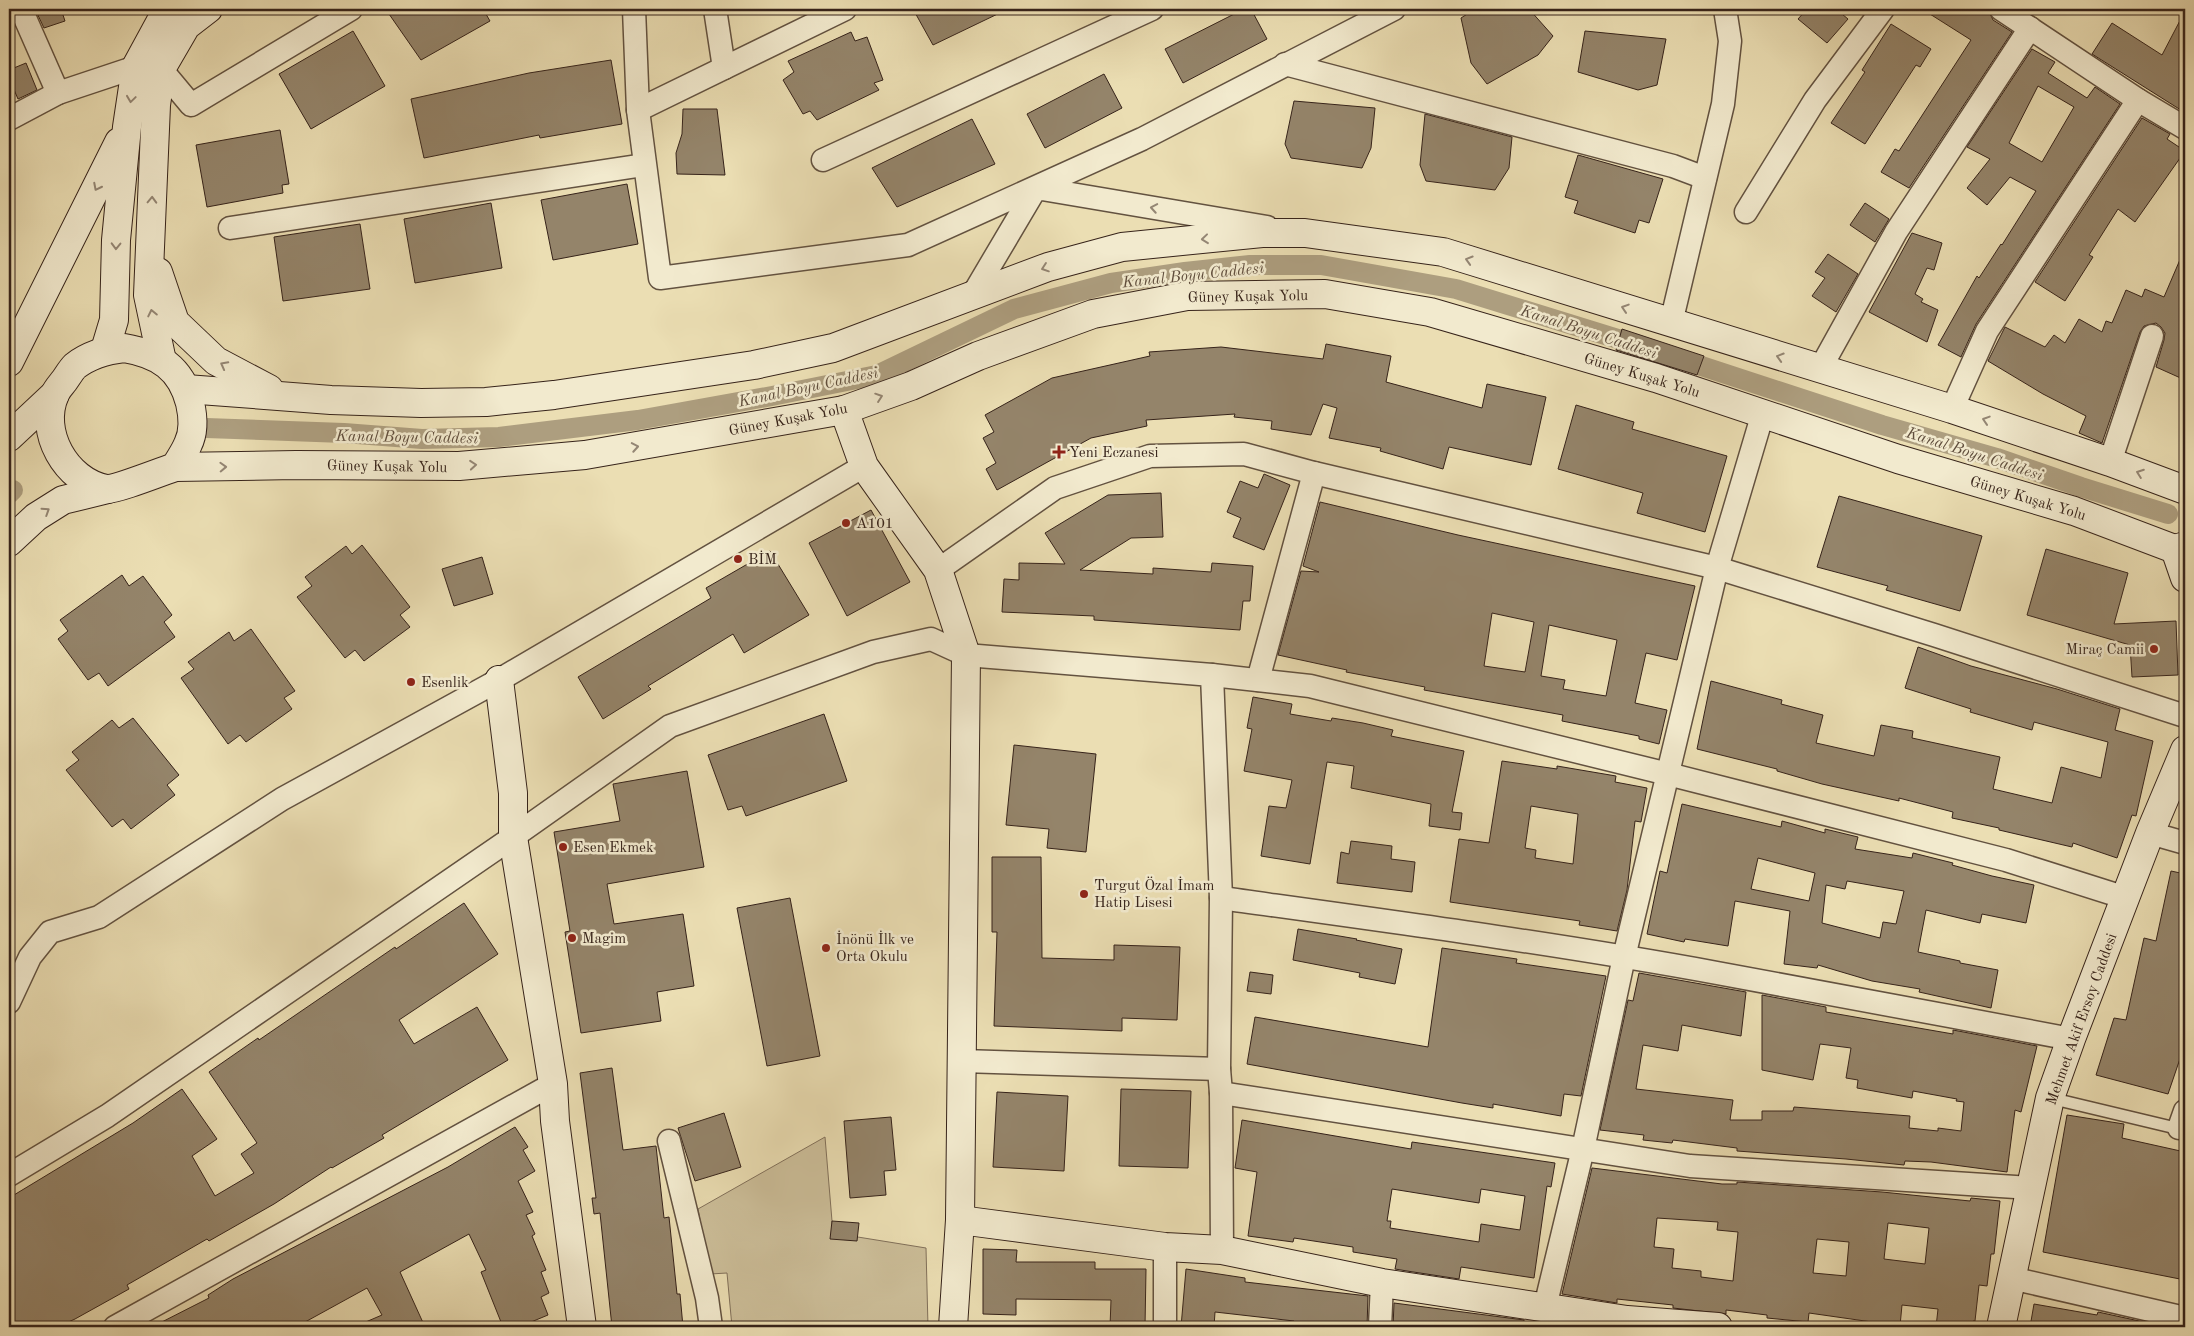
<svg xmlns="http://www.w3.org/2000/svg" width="2194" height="1336" viewBox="0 0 2194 1336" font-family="'Old Standard TT',serif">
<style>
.green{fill:#ccbe99;stroke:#81705a}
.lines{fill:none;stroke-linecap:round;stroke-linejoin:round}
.canal{stroke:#ad9e7f;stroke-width:20}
.building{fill:#94846a;stroke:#36231a;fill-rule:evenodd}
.lane-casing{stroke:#635240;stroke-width:14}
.street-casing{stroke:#635240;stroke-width:25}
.secondary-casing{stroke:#36231a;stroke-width:30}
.lane{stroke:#f2eace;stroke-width:11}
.street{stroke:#f2eace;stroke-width:22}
.secondary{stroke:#f2eace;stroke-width:28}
.oneway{stroke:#948674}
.poi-dot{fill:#8f2418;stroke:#f2eace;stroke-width:2}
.labels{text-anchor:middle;stroke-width:5;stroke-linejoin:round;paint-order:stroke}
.street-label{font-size:15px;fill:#36231a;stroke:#f2eace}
.poi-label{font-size:15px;fill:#36231a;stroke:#f2eace;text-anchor:start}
.water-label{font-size:16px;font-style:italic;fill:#604e3d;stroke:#f2eace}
</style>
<rect width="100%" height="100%" fill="#ebdeb3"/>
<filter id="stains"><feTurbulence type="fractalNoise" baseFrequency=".004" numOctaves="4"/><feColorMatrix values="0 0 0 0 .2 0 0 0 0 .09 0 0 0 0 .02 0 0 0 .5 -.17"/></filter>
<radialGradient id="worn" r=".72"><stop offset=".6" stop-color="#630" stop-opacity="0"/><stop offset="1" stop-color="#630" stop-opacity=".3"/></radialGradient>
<path class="green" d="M825,1137L833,1233L926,1248L928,1327H732L727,1273L710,1274L698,1209Z"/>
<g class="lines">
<g class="canal">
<path d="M1674,357L1882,425L1997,458L2081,487L2168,514"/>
<path d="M206,428L344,433L422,439L499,437L638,420L772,396L877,375L1014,309L1111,283L1185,272L1250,265H1321L1456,289L1644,347"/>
<path d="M9,494L13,490"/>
</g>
</g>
<g class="building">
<path d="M35,9H61L65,21L44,28Z"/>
<path d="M398,9H483L490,21L421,60L389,14Z"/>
<path d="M913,9H1008L933,45Z"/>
<path d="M1244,9H1251L1267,39L1183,83L1165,49Z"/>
<path d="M1475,9H1529L1553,36L1538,55L1487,84L1471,63L1461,18Z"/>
<path d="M1807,9H1836L1848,19L1827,43L1798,19Z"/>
<path d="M1922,9H1988L1993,20L2012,32L1909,188L1881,172L1895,149L1899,151L1971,40Z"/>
<path d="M2185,11L2184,112L2092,54L2112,23L2162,55Z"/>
<path d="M1891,24L1931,49L1920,67L1916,65L1865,144L1831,123L1865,72L1862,70Z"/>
<path d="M353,31L385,86L311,129L279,74Z"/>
<path d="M1585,31L1666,39L1657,85L1638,90L1578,72Z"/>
<path d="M851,32L855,41L867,37L883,80L874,83L879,90L817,120L810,111L803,114L783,80L794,72L788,61Z"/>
<path d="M2032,49L2055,62L2048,73L2087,98L2095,87L2120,104L1976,324L1961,357L1938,345L1977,276L1979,278L2001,244L2002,245L2036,191L2010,177L1987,205L1967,188L1990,159L1967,147ZM2038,86L2074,107L2042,162L2009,143Z"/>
<path d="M611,60L622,124L540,138L539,135L424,158L411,99L529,73Z"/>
<path d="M26,63L37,90L18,99L9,78V70Z"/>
<path d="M1104,74L1122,108L1045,148L1027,114Z"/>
<path d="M1294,101L1375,108L1371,148L1362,168L1291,158L1285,144Z"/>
<path d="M683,109H717L725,175L677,174L676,153L682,134Z"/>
<path d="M1425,114L1512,137L1509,168L1495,190L1426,181L1420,165Z"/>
<path d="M2142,118L2170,134L2167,139L2185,151L2135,222L2118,209L2089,255L2093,257L2065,301L2035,282Z"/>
<path d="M972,119L995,164L897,207L872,168Z"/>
<path d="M280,130L289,184L282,185L283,193L207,207L196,145Z"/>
<path d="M1578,155L1663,179L1649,223L1639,220L1635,233L1574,213L1578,201L1565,197Z"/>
<path d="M627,184L638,244L553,260L541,200Z"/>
<path d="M491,203L502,268L415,283L404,219Z"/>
<path d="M1865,203L1889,219L1875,242L1850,225Z"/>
<path d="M360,224L370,289L283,301L274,237Z"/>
<path d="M1912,233L1942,243L1934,270L1927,268L1915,294L1923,299L1921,302L1938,310L1927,342L1869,312Z"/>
<path d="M2185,248V301L2180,314L2185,316V380L2156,367L2164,340L2165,333L2161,327L2156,323L2144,326L2140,332L2102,443L2079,433L2086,416L2043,394L1988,361L2005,327L2045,347L2054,335L2065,343L2079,319L2102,332L2106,321L2112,323L2126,290L2142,297L2145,289L2164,297Z"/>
<path d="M1828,254L1858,274L1836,312L1812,296L1825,278L1815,272Z"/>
<path d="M1622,329L1704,356L1697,375L1616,350Z"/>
<path d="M1326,344L1391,356L1386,382L1482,408L1487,384L1546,397L1531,465L1449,447L1443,469L1380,451L1381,448L1329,438L1337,408L1323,404L1311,435L1271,429L1272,421L1234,417L1235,414L1146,420L1147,426L1091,438L997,490L986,469L996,463L983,438L994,432L985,415L1052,378L1150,356L1149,352L1221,347L1323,359Z"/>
<path d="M1576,405L1634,422L1632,429L1727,456L1705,532L1637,513L1643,493L1558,469Z"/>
<path d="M1264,474L1290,485L1264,550L1233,537L1241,518L1227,512L1240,481L1258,488Z"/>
<path d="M1161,493L1163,537L1131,538L1080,570L1153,574V568L1211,572L1212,563L1253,566L1250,601H1243L1240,630L1094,620V616L1002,612L1004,579L1019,580V563L1065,564L1045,533L1108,495Z"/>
<path d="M1839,496L1982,536L1960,611L1886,590L1888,586L1817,567Z"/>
<path d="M1320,502L1458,535L1695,586L1677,660L1646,653L1635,703L1667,710L1659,744L1639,739V736L1562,721L1563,715L1424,690L1425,687L1346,672L1347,670L1278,655L1301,571L1319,572L1303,566ZM1492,613L1534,622L1525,672L1484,666ZM1549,625L1617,640L1606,696L1563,689L1565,680L1541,676Z"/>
<path d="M871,510L910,582L847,616L809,543Z"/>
<path d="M362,545L410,607L400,615L410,627L364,661L355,650L345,658L297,597L312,586L305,577L346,546L352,554Z"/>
<path d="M2046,549L2128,573L2114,624L2176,621L2178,675L2132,677L2130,645L2027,615Z"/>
<path d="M770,551L809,615L744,653L733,634L648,686L651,689L603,719L578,677L711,598L706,588Z"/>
<path d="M482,557L493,594L454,606L442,569Z"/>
<path d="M122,575L129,586L143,576L172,615L164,622L175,637L108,686L99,673L88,680L58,639L68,631L60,620Z"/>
<path d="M251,629L295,691L284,698L292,709L246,742L240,735L228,744L181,678L194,669L188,662L229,632L234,641Z"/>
<path d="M1918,647L1971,666L2057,689L2120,709L2115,730L2153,741L2136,816L2132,815L2117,858L2073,843L2072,847L1999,830V828L1952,818L1953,812L1899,798V801L1822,784L1777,771V769L1697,749L1711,681L1782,700L1781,704L1823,715L1816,743L1874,756L1881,725L1913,731L1912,738L2000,757L1993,789L2052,803L2061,767L2101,778L2108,742L2034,722L2032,730L1970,712L1971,709L1905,688Z"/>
<path d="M1253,697L1292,704L1290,714L1331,721L1332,718L1363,723L1393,730L1391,736L1464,751L1452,812L1462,813L1460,830L1429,826L1431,804L1351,788L1354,766L1327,762L1310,864L1261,856L1269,806L1286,808L1292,780L1244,771L1252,729L1247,728Z"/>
<path d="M824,714L847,781L746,816L742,806L728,810L708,755Z"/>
<path d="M133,718L179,775L167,785L175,795L131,829L123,819L112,827L66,770L79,760L72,752L112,720L119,728Z"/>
<path d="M1014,745L1096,754L1086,852L1047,848L1049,829L1006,825Z"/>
<path d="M1502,761L1557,769V766L1616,776L1615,782L1647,788L1641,822L1635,821L1627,890L1617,931L1579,925L1580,921L1450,902L1459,839L1489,843ZM1531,806L1578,814L1573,864L1535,858L1536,850L1525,848Z"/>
<path d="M687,771L704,867L607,884L614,924L683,914L694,986L657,992L661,1021L581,1033L565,932L570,931L554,832L620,821L613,784Z"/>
<path d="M1682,804L1781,827L1782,821L1825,833V829L1858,837L1855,849L1912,858L1913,853L1953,863L1952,865L1992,876L2034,885L2026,923L1982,914L1980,923L1926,910L1918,952L1960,961V963L1998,970L1991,1008L1919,992L1920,989L1872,981L1818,965L1817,968L1784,964L1790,911L1735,901L1728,946L1685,939L1684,942L1647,934L1660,871L1667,873ZM1758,858L1815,873L1809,901L1751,889ZM1847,881L1904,891L1896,924L1883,922L1880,938L1822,923L1826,885L1845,889Z"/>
<path d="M1351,841L1392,846L1391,859L1415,862L1412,892L1337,883L1341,852L1349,854Z"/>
<path d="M992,857H1041L1042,958L1114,960V945L1180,947L1177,1020L1122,1018V1031L994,1026L997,932H992Z"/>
<path d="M2171,871L2185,874V1044L2168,1094L2096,1075L2114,1018L2126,1020L2144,938L2156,941Z"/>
<path d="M790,898L820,1056L767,1066L737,908Z"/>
<path d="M464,903L498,954L399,1020L414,1044L477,1007L508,1060L382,1135L384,1138L332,1168L331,1167L274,1204L209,1241L207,1239L127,1285L129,1289L75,1319L57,1327H9V1198L133,1123L182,1089L217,1139L192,1156L215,1196L254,1173L241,1154L257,1143L209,1072L258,1038L259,1040L395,947L396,949Z"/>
<path d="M1298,929L1357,939L1356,940L1402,949L1395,984L1359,977L1360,973L1293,960Z"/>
<path d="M1442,948L1517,959L1516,963L1606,976L1581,1096L1564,1094L1561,1116L1493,1104V1108L1462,1103L1247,1064L1255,1017L1428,1047Z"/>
<path d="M1250,972L1273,975L1271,994L1247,991Z"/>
<path d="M1639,973L1746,992L1741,1036L1682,1025L1678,1051L1643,1045L1636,1089L1733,1100L1730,1120H1762V1111H1793L1794,1107L1910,1116L1909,1128L1938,1131V1128L1961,1131L1964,1102L1956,1101L1957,1099L1913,1091L1912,1098L1857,1088L1858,1080L1846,1078L1851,1048L1820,1044L1813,1080L1762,1070V995L1826,1007V1012L1953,1034V1030L2037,1046L2021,1112L2015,1110L2007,1172L1931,1162L1905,1161L1904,1165L1846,1159L1737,1151V1148L1673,1140L1672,1143L1643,1140L1644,1135L1600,1130L1628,1000L1633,1001Z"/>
<path d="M612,1068L623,1150L656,1146L664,1218L669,1217L677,1294H680L683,1327H612L600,1213L594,1214L592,1198H596L580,1073Z"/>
<path d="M1121,1089L1191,1091L1188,1168L1119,1166Z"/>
<path d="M997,1092L1068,1096L1064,1171L993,1167Z"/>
<path d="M724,1113L741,1167L695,1181L678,1128Z"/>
<path d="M2067,1115L2124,1124L2122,1138L2185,1152V1280L2043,1252Z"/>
<path d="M891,1117L896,1170L884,1171L886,1195L850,1198L844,1121Z"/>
<path d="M1242,1120L1411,1149L1412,1142L1555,1163L1551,1187L1547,1186L1534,1278L1461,1267L1459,1279L1407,1271L1395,1269L1397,1259L1353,1252V1247L1294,1238L1293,1242L1248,1236L1257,1172L1235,1168ZM1392,1189L1479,1203L1481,1189L1525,1196L1520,1230L1481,1224L1479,1242L1390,1228L1391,1221H1387Z"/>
<path d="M515,1127L528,1147L523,1150L535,1171L518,1181L533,1212L526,1215L535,1234L532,1236L546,1270L541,1272L549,1293L541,1297L548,1315L519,1327H503L481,1272L486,1270L469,1234L400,1272L425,1327H354L382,1315L367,1288L296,1327H152L209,1298L208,1295L233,1279L448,1167Z"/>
<path d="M1592,1168L1722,1184H1737V1182L1882,1192L1970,1201L1971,1198L2000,1201L1994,1254H1991L1987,1286L1979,1285L1975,1321H1973L1972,1327H1936L1938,1309L1902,1305L1900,1326L1809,1313L1808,1322L1767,1318V1315L1726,1310V1314L1673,1308V1305L1617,1299V1303L1562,1294ZM1657,1218L1718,1222L1717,1230L1738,1232L1733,1281L1701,1277V1271L1672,1268L1674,1249L1654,1247ZM1888,1223L1929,1228L1925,1264L1884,1259ZM1817,1239L1849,1242L1846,1276L1813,1273Z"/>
<path d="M832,1221L859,1223L857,1241L830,1239Z"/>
<path d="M983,1249L1017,1250L1016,1262H1095V1269H1146L1145,1327H1110L1111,1300L1016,1299V1315L983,1314Z"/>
<path d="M1186,1269L1245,1278V1282L1368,1296L1367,1327H1293L1294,1321L1215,1312L1214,1327H1181Z"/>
<path d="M1394,1303L1524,1320V1327H1393Z"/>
<path d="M2034,1304L2097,1315L2098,1312L2153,1324V1327H2030Z"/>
</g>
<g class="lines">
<g class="lane-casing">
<path id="lane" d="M2050,1098L2184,1130"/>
</g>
<g class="street-casing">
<g id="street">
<path d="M21,9L58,93"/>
<path d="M634,9L638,110L660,278L908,245L1142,139L1394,9"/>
<path d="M715,9L724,68"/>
<path d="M2001,9L2138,100L2185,128"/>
<path d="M1285,64L1673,166L1705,178"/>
<path d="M638,110L845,9"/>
<path d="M9,119L58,93L136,67L161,69L191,105L351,9"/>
<path d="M823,160L1152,9"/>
<path d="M1746,212L1815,100L1883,9"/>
<path d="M230,228L644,165"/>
<path d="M972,296L1036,188L1267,227"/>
<path d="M1671,323L1723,104L1730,41L1725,9"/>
<path d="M1820,369L1896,232L2030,28"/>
<path d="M1952,409L1987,331L2138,100"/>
<path d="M2110,462L2152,336"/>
<path d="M938,570L1055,488L1150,456L1244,454L1314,473L1717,568L1934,635L2185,716"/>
<path d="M1212,675L1310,686L1668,774L2006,860L2126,898"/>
<path d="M1258,680L1314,473"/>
<path d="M2150,833L2185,843"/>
<path d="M1221,898C1387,921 1553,943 1717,973C1835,994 1953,1017 2071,1039"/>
<path d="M9,1002L30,957L50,932L99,917L282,799L499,680L864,466"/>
<path d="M962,1061L1219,1069"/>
<path d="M1221,1093L1690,1166L2031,1188"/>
<path d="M2179,1128L2185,1111"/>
<path d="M669,1141L707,1298L711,1327"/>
<path d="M9,1175L107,1116L513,837L670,726L873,652L931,639L966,655L1212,675L1221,898L1219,1069L1221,1093L1222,1250"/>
<path d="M1165,1247V1327"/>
<path d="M2011,1278L2185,1318"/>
<path d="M1545,1307L1583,1149L1624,957L1717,568L1763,413"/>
<path d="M115,1327L553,1084"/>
<path d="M1380,1327L1382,1283"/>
</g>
</g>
<g class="secondary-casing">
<g id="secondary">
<path d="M158,272L175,322L216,361L269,389"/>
<path d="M124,348C159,354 181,368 190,403C193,416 194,432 188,444C185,452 179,460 175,467C163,471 115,490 106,489C66,481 38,432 55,394C57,389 61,385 64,381C67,377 71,370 75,366C89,355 107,350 124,348Z"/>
<path d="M105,350L114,320L116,240L127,127L136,67L161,21L171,9"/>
<path d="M162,361L148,295L156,105L161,69L186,26L208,9"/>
<path d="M9,362L119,142"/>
<path d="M186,389L331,400L421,403L486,402L554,395L754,365L833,348L1048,267L1122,247L1262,233H1305L1443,252L1952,409L2110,462L2185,490"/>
<path d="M844,410L864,466L938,570L966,655L960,1220L953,1327"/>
<path d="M9,437L55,394"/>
<path d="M175,467L296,465L459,466L585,455L844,410L911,386L978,356L1093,314L1187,296L1325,294L1430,312L1656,378L1898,459L2074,511L2185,553"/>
<path d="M9,542L36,517L63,500L108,489"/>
<path d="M2185,546L2175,549L2185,578"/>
<path d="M499,680L513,793V837L553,1084L555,1121L582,1327"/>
<path d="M960,1220L1165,1247L1222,1250L1382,1283L1627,1320L1718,1327"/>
<path d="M2001,1327L2050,1098L2071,1039L2150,833L2185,750"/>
</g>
</g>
<use href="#lane" class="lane"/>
<use href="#street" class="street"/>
<use href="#secondary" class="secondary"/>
</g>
<defs><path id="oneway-chevron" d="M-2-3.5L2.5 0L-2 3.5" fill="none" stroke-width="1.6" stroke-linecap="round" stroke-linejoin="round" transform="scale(1.25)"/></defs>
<g class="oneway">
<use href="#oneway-chevron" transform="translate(131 99) rotate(98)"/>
<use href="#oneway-chevron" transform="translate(97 187) rotate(117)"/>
<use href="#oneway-chevron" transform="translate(152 200) rotate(-88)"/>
<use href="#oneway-chevron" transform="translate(1154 208) rotate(-170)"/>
<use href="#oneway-chevron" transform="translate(1205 239) rotate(174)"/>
<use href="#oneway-chevron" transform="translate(116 246) rotate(91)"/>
<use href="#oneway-chevron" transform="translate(1469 260) rotate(-163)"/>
<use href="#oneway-chevron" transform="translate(1045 268) rotate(161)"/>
<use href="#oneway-chevron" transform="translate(1625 308) rotate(-162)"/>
<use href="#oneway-chevron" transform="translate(152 313) rotate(-102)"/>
<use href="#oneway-chevron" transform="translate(1780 357) rotate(-163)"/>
<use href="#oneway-chevron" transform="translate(224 365) rotate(-152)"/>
<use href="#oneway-chevron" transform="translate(879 397) rotate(-19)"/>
<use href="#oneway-chevron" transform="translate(1986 420) rotate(-162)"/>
<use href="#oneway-chevron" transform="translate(635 447) rotate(-10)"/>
<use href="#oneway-chevron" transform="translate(473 465) rotate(-5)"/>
<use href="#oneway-chevron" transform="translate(223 467) rotate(-2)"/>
<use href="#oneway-chevron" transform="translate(2140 473) rotate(-160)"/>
<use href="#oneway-chevron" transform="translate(46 511) rotate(-33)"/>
</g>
<g class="poi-dot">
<path d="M1056.5 444.5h5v5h5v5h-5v5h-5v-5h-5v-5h5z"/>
<circle cx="846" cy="523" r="5"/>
<circle cx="738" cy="559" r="5"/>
<circle cx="2154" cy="649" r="5"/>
<circle cx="411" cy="682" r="5"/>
<circle cx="563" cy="847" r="5"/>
<circle cx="1084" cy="894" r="5"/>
<circle cx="572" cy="938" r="5"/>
<circle cx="826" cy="948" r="5"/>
</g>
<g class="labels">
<g class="street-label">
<text transform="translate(1248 296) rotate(-1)" y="5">Güney Kuşak Yolu</text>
<text transform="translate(1642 375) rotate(17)" y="5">Güney Kuşak Yolu</text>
<text transform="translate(788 419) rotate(-11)" y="5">Güney Kuşak Yolu</text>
<text transform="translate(387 466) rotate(1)" y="5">Güney Kuşak Yolu</text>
<text transform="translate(2028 498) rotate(17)" y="5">Güney Kuşak Yolu</text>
<text transform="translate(2081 1019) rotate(-70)" y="5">Mehmet Akif Ersoy Caddesi</text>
</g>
<g class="poi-label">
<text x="1069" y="457">Yeni Eczanesi</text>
<text x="856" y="528">A101</text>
<text x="748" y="564">BİM</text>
<text x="2144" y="654" text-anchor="end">Miraç Camii</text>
<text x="421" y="687">Esenlik</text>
<text x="573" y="852">Esen Ekmek</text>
<text x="1094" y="890">Turgut Özal İmam<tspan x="1094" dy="17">Hatip Lisesi</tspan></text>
<text x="582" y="943">Magim</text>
<text x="836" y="944">İnönü İlk ve<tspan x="836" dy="17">Orta Okulu</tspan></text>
</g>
<g class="water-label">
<text transform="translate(1193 274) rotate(-6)" y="6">Kanal Boyu Caddesi</text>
<text transform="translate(1589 331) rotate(18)" y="6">Kanal Boyu Caddesi</text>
<text transform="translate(808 386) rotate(-12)" y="6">Kanal Boyu Caddesi</text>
<text transform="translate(407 436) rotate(1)" y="6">Kanal Boyu Caddesi</text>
<text transform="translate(1975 453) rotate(18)" y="6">Kanal Boyu Caddesi</text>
</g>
</g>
<rect width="2194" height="1336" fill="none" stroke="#ebdeb3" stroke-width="30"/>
<rect x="10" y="10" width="2174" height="1316" fill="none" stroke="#36231a" stroke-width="2.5"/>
<rect x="15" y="15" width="2164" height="1306" fill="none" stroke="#36231a"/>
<rect width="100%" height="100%" filter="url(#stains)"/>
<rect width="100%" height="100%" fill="url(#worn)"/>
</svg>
